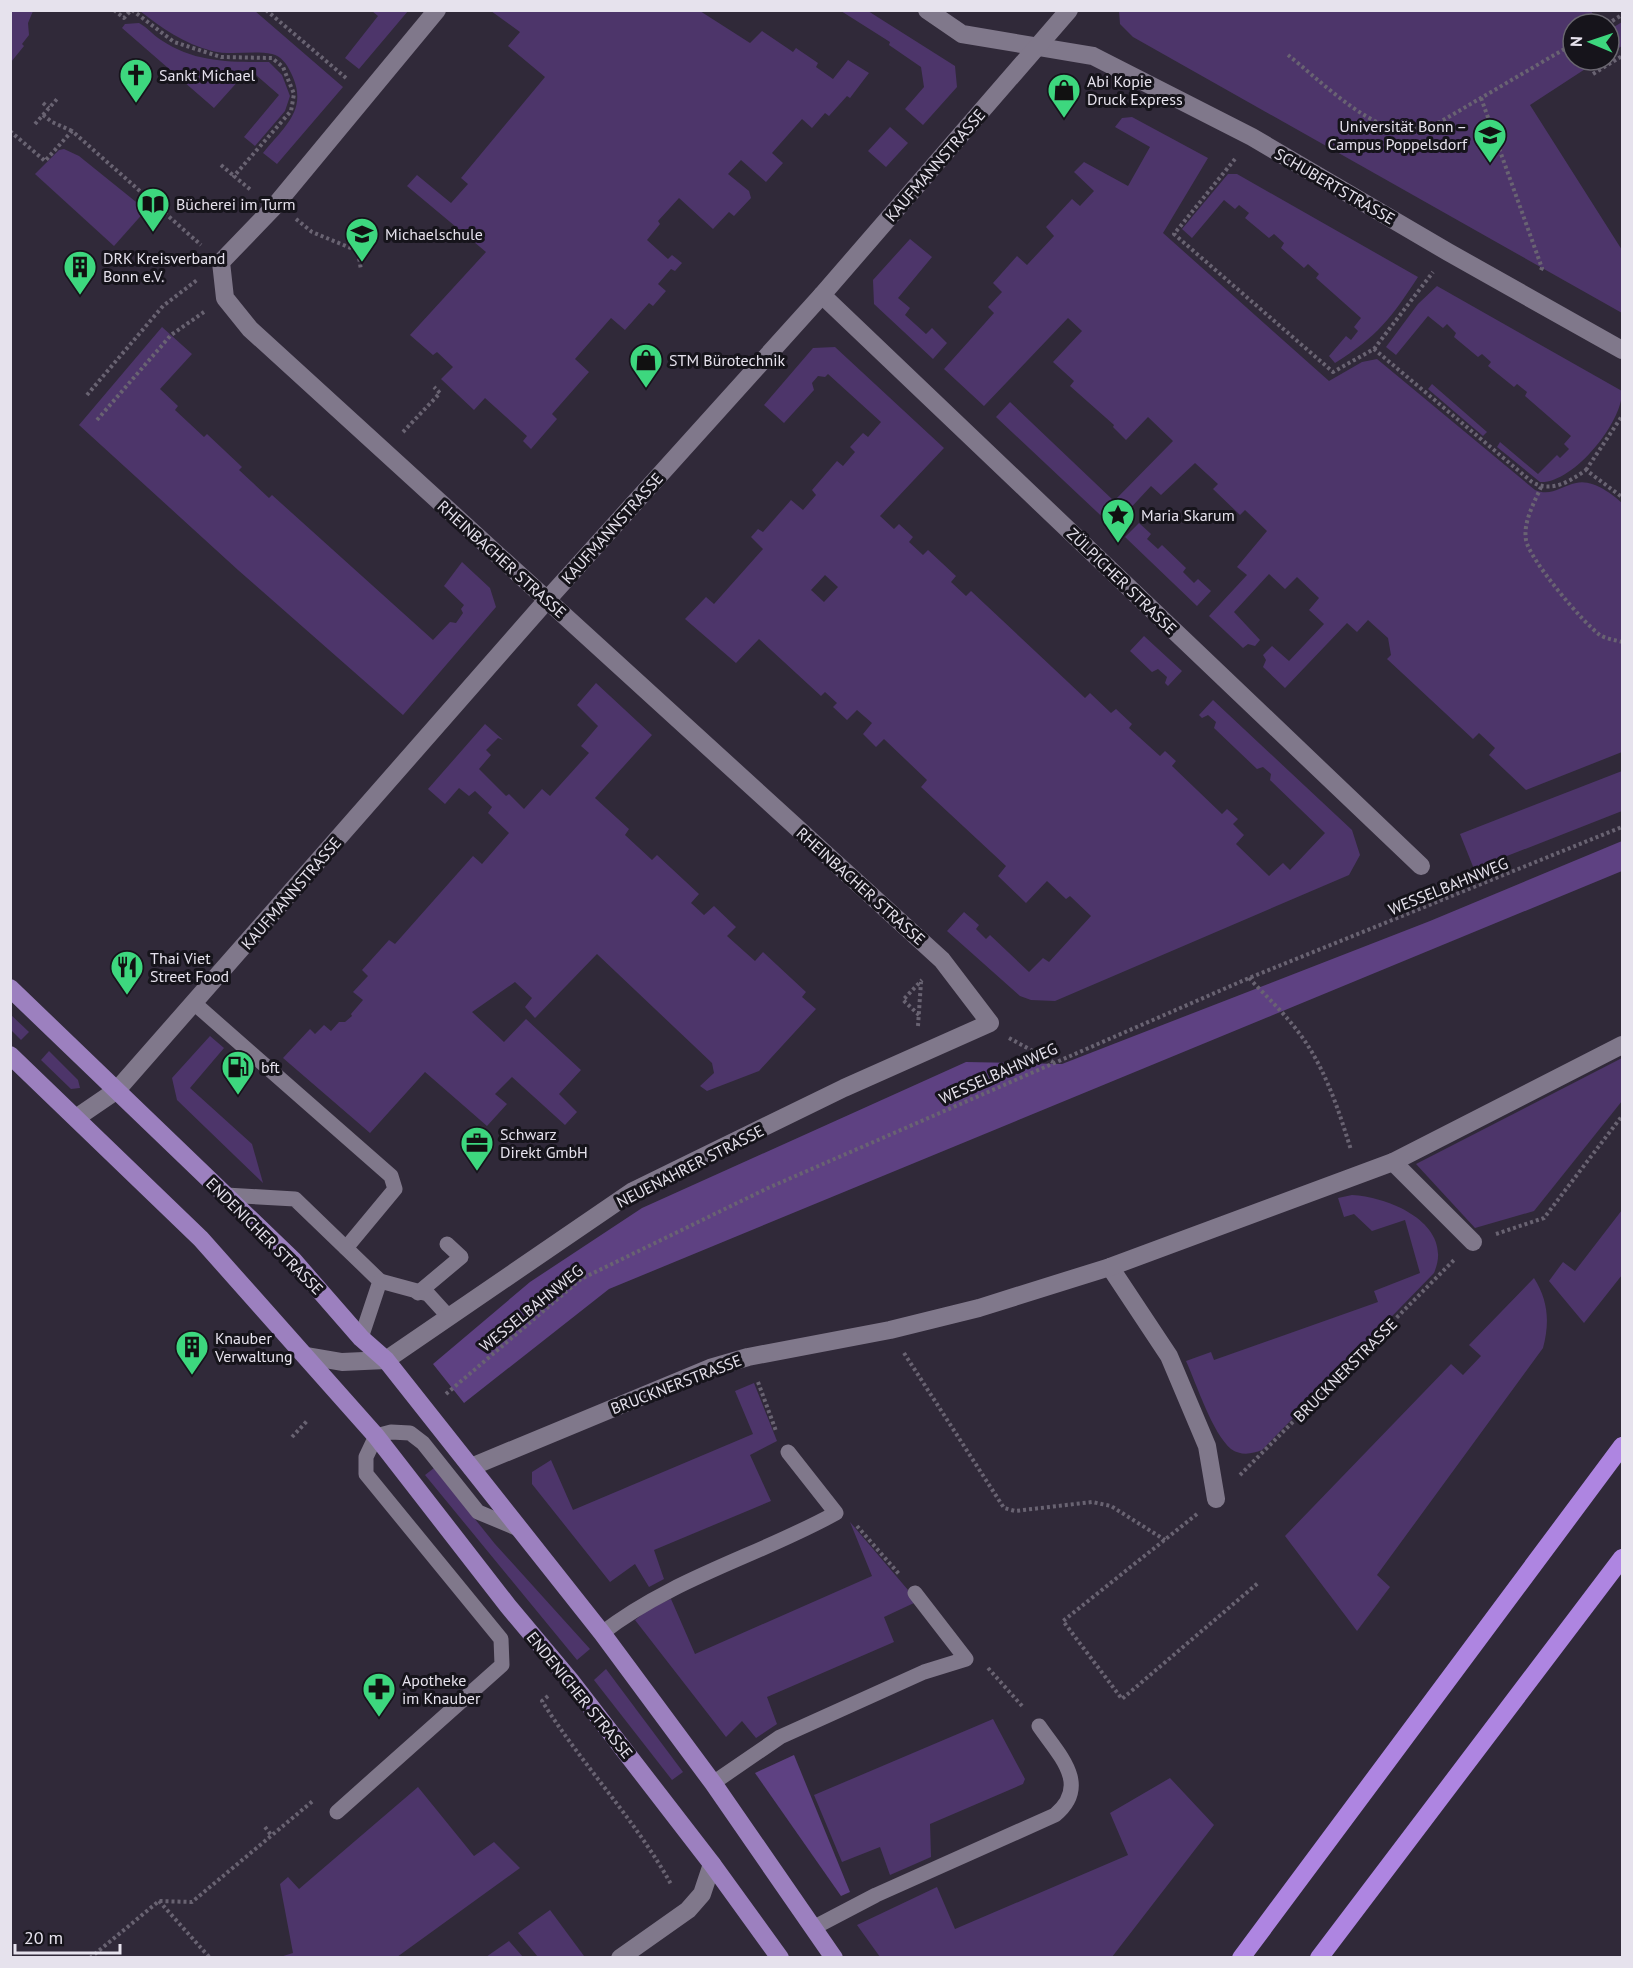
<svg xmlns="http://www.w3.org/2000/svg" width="1633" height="1968" viewBox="0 0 1633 1968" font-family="'PT Sans',sans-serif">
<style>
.green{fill:#4d356a;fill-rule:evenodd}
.forest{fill:#5e4182}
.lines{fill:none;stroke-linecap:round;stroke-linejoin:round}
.path{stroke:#696372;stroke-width:4;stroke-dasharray:3 3;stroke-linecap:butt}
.lane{stroke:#80788b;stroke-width:15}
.street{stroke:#80788b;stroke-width:18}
.primary{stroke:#9c80bf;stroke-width:18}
.highway{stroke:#ae85e1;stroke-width:18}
.labels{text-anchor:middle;stroke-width:6;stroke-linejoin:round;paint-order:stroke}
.poi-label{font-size:16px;fill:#e6e2ed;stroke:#16141b;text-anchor:start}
.street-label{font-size:16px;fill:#e6e2ed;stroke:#16141b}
</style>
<rect width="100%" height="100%" fill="#302939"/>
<g class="green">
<path d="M11,10L33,11L28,23L29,35L22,44L24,46L11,62Z"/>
<path d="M140,11H255L343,87L277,164L263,153C285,126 309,109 291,73C287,64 281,56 272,54C252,50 232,56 212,51C183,43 163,29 140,11Z"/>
<path d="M372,11H408L359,69L345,58L378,16Z"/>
<path d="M491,11H700L750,43L762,31L793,52L796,48L818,63L816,67L833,79L848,60L869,73L850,98L847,96L829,116L825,113L812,128L802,119L772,153L783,163L766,182L741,160L728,174L749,191L751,198L734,216L729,212L713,229L679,198L658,221L660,224L647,240L668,259L672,255L682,263L675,271L671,269L658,284L666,291L653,306L649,303L625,330L611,318L575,359L589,372L552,414L557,419L531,449L523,441L527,436L485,398L474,410L441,379L453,367L437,352L433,355L410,335L486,252L407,186L417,175L451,203L468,184L461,178L545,77L508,46L520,32Z"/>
<path d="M841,11H868L955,66L957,87L923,125L905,109L924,87L921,67L889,45L890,42Z"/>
<path d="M1119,11H1591L1599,24H1573V60H1599L1530,105L1622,250V313L1133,37L1120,24Z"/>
<path d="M1622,22V46L1609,54V30Z"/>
<path d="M139,23C148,28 153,35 161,40C195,63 231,62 269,62L282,75L290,96L285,111L255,146L244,137L279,95L249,69L214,108L122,28L125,24Z"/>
<path d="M1132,117L1208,158L1163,233L1329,381L1362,362L1377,359L1535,490C1551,497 1561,486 1576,483C1592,479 1611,493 1622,503V752L1526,790L1489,755L1495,748L1479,733L1473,739L1387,659L1391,655L1388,638L1368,620L1357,632L1347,623L1285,688L1263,667L1266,660L1263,655L1272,646L1289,661L1324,624L1309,610L1319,598L1297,577L1285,589L1269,574L1234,612L1260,640L1255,646L1248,644L1243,648L1209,616L1247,575L1237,567L1267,531L1245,510L1240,515L1213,489L1218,484L1195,463L1161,495L1151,486L1113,527L996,417L1010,402L1114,501L1173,441L1148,417L1126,440L1113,427L1114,425L1070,386L1074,381L1053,362L1082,331L1068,318L984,406L944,369L994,313L988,307L1002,292L993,283L1017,256L1027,265L1054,236L1046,227L1072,199L1080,206L1094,191L1074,172L1084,162L1128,186L1150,147L1115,127L1122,118Z"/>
<path d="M890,127L908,143L886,167L868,151Z"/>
<path d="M64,149L79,156L146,210L114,246L35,174L59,150Z"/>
<path d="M1228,174H1237L1418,277C1392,317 1377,337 1335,363L1329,356L1346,336L1351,340L1358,331L1354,327L1361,318L1316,278L1319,274L1308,264L1304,268L1281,248L1284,243L1274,234L1269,238L1245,218L1249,213L1239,205L1235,209L1224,200L1192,238L1182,229Z"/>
<path d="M910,239L932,257L898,298L910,308L905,315L926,334L932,328L947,343L933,359L874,304L873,280Z"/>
<path d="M1437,286L1622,391C1623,422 1573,484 1540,482L1497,447L1500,442L1538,474L1557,455L1560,458L1569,449L1564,444L1571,436L1525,396L1527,392L1517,384L1514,387L1488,366L1491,362L1482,354L1478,357L1454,337L1456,333L1447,324L1443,328L1428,316L1396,355L1386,347L1418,304Z"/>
<path d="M162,327L192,354L160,389L178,406L175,410L204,437L207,434L242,467L239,470L269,498L272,495L433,640L450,622L456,623L463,613L461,609L464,605L444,586L462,562L490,588L496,607L403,715L238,570L79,425Z"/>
<path d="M835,347L944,448L880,516L894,529L899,524L913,537L909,542L923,555L928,550L956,576L951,582L966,596L971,591L1085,698L1090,693L1111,713L1116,709L1132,724L1129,728L1160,756L1165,751L1176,761L1172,766L1222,814L1227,809L1238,819L1233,824L1244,835L1236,844L1269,876L1283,863L1290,870L1325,833L1270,780L1271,774L1263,767L1257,769L1214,728L1216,722L1208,715L1202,718L1199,715L1213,700L1352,830L1360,855L1349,875L1055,1001L1031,1000L1020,996L947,931L964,912L979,925L976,929L986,939L990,935L1029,972L1043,958L1049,962L1091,916L1070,896L1066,899L1047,881L1026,903L998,876L1006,866L921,787L927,780L884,739L876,747L863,734L872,723L857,710L847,720L833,707L837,703L825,692L821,696L759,639L736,663L685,619L706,597L714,604L763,549L751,537L758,529L763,532L791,500L803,510L816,495L812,490L837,461L843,466L855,452L850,447L863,433L868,437L881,422L828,374L825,377L818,376L812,383L814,390L784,423L764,405L813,348ZM825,575L838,587L824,602L811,590Z"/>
<path d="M1432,384L1487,432L1483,436L1428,389Z"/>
<path d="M1139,523L1151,534L1147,539L1158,549L1162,545L1186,568L1183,572L1194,583L1198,579L1211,591L1197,606L1125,537Z"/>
<path d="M1144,636L1182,671L1168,686L1165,683L1167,677L1158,669L1152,672L1130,651Z"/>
<path d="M596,683L652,735L595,798L629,829L625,835L652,860L657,855L699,894L691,903L704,915L714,906L736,927L727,936L755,961L763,952L806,992L802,997L816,1009L759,1071L707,1091L700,1086L714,1073L712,1063L597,954L535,1018L525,1007L532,998L515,982L472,1012L504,1042L526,1019L581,1070L559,1094L577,1112L565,1125L512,1077L495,1094L507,1104L487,1126L425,1072L370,1133L283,1058L310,1029L315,1034L324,1025L331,1031L339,1022H345L352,1016L351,1014L363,1000L353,992L368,976L362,970L389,940L395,944L473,856L482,864L509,833L488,813L492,807L475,791L469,796L459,788L445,804L428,789L485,724L503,740L498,738L486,750L491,755L479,769L506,796L509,794L524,809L542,789L550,796L589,753L581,746L598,726L577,705Z"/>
<path d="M1622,771V811L1474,869L1460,834Z"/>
<path d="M10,1014L29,1032L21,1040L11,1030Z"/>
<path d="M210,1036L224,1048L190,1088L252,1144L263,1183L177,1100L172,1078Z"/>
<path d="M49,1051L78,1080L80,1088L71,1089L41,1060Z"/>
<path d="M1622,1058V1101L1534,1211L1475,1228L1416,1164Z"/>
<path d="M1352,1195C1391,1197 1455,1225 1434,1273L1262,1450C1252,1454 1241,1456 1231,1449C1212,1433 1197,1385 1186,1361L1211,1352L1214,1360L1378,1302L1374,1291L1420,1273L1405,1220L1372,1231L1354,1214L1344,1217L1338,1198Z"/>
<path d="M1622,1210V1275L1584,1323L1549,1281L1563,1262L1575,1271Z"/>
<path d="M1534,1278C1548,1300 1550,1322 1543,1348L1377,1575L1390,1587L1357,1631L1285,1536L1451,1364L1463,1375L1481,1356L1469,1345Z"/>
<path d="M754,1383L777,1441L750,1455L771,1501L654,1550L664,1579L649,1587L635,1564L610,1582L532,1484V1472L551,1460L573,1510L753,1434L735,1391Z"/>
<path d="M434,1468L495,1544L590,1649L577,1660L425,1475Z"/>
<path d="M850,1522L908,1590L914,1603L884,1617L894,1642L767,1697L777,1724L756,1738L742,1721L726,1737L635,1620L650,1608L671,1599L695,1654L872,1576Z"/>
<path d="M606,1669L683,1772L672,1780L594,1680Z"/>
<path d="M993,1719L1025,1779L1023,1784L930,1824L931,1857L890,1875L880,1847L842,1862L814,1795Z"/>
<path d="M1170,1778L1214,1825L1112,1957H880L857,1925L937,1887L955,1929L1128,1855L1110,1813Z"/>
<path d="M418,1787L474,1856L494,1842L520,1868L397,1957H280L293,1953L280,1884L288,1877L299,1889Z"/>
<path d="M550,1910L584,1956L582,1957H538L518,1933Z"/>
<path d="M509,1941L523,1957H486Z"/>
</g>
<g class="forest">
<path d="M1622,841V871L609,1289L464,1403L433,1364L530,1282L642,1208L966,1062L1062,1064L1430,921Z"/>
<path d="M794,1755L850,1892L841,1896L755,1773Z"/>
</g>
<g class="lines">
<g class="path">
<path d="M114,10L124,18L131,10"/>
<path d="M132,10L174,42L221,57L272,58L283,67L294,94L291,111L234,176L252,191"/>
<path d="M266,10L346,78"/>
<path d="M1607,24L1622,15"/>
<path d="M1288,55C1316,77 1360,121 1394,128C1410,131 1424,127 1440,122L1573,44"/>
<path d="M1593,74L1622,56"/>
<path d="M1481,98L1542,268L1540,272"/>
<path d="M43,103L49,108"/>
<path d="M43,115L52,122L72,131"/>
<path d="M35,124L57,99"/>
<path d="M10,131L45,161L72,131L201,245"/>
<path d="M1235,159L1174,234L1333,372L1374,349L1532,482C1551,493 1569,482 1586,470L1622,497"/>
<path d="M221,165L234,176"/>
<path d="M296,219L312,232L358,251L361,270"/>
<path d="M156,220L163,212"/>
<path d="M1374,349L1433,272"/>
<path d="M87,395L163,306L197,280"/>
<path d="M97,420L171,335L204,312"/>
<path d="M403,432L440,393L434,387"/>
<path d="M1586,470L1622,416"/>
<path d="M1541,487C1534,503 1523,522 1526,540C1529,559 1584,624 1600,635C1606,639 1616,640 1622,642"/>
<path d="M1434,887L1443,902"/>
<path d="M1249,978C1265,995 1282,1011 1296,1029C1324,1064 1338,1108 1351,1150"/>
<path d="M919,1015L903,1000L922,980"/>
<path d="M918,1026L921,982"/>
<path d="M1009,1038L1053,1062"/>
<path d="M1496,1234L1544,1218L1622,1116"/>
<path d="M904,1353L1004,1508L1015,1511L1092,1502L1111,1506L1165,1540"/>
<path d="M758,1382L776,1431"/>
<path d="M446,1394L581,1279L768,1188L1249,978L1622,827"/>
<path d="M292,1437L308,1420"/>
<path d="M1240,1475L1455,1259"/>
<path d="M1197,1514L1063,1621L1122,1699L1258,1583"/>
<path d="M857,1526L899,1574"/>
<path d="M988,1668L1023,1707"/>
<path d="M548,1696L542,1701C582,1765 636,1820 672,1886"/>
<path d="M265,1827L271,1835"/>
<path d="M159,1901L210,1958"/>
<path d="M90,1958L159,1901L192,1902L314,1800"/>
</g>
<g class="lane">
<path d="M194,1003L391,1176L395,1189L346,1248"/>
<path d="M226,1195L295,1199L380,1281L361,1338"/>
<path d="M380,1281L428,1294L448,1316"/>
<path d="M418,1293L461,1257L447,1244"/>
<path d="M602,1633C673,1578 758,1556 836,1513L788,1452"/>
<path d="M713,1783L780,1737L924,1672L966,1659L915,1593"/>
<path d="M337,1812L502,1665L501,1639L366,1474V1457L376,1436L391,1432L410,1433L423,1443L478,1512L521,1530"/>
<path d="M813,1928L876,1895L1055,1815C1091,1785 1059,1755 1039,1726"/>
</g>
<g class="street">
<path d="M927,10L962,34L1093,56L1252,137L1448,252L1622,350"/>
<path d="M822,295L1421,866"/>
<path d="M76,1118L117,1090L547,600L822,295L1069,10"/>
<path d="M1393,1162L1473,1242"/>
<path d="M1110,1267L1169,1356L1207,1446L1216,1499"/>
<path d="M307,1356L342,1362L386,1360L633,1191L844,1088L990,1023L942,960L250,329L225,298L221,262L273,208L437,10"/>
<path d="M471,1467L710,1368L748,1357L890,1330L979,1308L1110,1267L1393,1162L1622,1045"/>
<path d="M620,1958L688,1910L702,1894L712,1864"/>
</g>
<g class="primary">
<path d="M10,988L293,1260L361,1338L386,1360L602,1633L713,1783L834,1958"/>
<path d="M10,1055L201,1239L376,1436L508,1606L570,1680L712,1864L780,1958"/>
</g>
<g class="highway">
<path d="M1241,1958L1622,1446"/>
<path d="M1319,1958L1622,1558"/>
</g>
</g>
<defs>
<g id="church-pin" transform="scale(1.725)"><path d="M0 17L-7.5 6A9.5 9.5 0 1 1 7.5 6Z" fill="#3dd77e" stroke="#16141b"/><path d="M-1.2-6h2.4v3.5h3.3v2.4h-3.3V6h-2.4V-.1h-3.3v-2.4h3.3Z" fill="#111"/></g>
<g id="shop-pin" transform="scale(1.725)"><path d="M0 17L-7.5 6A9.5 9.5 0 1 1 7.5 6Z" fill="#3dd77e" stroke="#16141b"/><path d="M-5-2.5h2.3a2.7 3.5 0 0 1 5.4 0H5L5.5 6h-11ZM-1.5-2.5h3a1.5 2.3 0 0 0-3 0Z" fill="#111"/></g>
<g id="university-pin" transform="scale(1.725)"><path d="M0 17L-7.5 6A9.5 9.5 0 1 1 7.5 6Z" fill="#3dd77e" stroke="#16141b"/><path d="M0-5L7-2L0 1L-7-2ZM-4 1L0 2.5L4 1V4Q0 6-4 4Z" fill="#111"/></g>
<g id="library-pin" transform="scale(1.725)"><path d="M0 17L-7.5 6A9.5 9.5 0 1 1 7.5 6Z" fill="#3dd77e" stroke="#16141b"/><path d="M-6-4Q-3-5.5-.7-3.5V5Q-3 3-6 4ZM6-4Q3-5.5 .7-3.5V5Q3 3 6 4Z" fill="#111"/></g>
<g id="school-pin" transform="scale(1.725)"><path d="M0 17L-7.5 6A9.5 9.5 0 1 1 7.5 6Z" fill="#3dd77e" stroke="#16141b"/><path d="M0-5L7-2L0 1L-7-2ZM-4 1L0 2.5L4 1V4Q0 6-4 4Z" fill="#111"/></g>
<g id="building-pin" transform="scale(1.725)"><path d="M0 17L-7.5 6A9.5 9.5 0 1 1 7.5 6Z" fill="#3dd77e" stroke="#16141b"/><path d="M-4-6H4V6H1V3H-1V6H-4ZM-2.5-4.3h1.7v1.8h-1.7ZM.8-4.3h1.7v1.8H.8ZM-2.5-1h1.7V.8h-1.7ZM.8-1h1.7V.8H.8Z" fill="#111"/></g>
<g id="sight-pin" transform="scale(1.725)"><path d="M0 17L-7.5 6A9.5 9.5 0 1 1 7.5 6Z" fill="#3dd77e" stroke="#16141b"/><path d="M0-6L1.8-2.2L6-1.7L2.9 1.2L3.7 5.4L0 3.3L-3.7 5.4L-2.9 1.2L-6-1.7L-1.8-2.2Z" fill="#111"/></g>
<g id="restaurant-pin" transform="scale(1.725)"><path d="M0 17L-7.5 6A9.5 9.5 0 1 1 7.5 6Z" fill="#3dd77e" stroke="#16141b"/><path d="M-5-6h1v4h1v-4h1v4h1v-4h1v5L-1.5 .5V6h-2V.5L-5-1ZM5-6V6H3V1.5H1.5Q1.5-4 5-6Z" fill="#111"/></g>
<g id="fuel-pin" transform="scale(1.725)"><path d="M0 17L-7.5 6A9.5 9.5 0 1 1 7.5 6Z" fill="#3dd77e" stroke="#16141b"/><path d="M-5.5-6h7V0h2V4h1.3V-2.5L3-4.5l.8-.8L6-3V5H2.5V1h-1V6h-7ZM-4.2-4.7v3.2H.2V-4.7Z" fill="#111"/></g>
<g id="office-pin" transform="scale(1.725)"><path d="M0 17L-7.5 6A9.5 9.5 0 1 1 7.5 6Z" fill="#3dd77e" stroke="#16141b"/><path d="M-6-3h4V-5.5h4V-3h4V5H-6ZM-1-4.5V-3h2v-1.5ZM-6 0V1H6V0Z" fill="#111"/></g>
<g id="pharmacy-pin" transform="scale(1.725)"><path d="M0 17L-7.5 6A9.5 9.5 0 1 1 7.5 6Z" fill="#3dd77e" stroke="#16141b"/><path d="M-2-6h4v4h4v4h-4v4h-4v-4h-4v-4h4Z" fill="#111"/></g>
</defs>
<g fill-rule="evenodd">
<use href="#church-pin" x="136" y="75"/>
<use href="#shop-pin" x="1064" y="90"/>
<use href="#university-pin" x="1490" y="135"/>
<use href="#library-pin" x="153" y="204"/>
<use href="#school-pin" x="362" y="234"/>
<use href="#building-pin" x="80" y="267"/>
<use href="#shop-pin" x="646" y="360"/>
<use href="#sight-pin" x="1118" y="515"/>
<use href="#restaurant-pin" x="127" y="967"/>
<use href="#fuel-pin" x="238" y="1067"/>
<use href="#office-pin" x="477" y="1143"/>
<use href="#building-pin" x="192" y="1347"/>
<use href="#pharmacy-pin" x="379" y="1689"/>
</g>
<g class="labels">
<g class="poi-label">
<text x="159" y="81">Sankt Michael</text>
<text x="1087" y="87">Abi Kopie<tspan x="1087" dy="18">Druck Express</tspan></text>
<text x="1467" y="132" text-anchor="end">Universität Bonn –<tspan x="1467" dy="18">Campus Poppelsdorf</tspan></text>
<text x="176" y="210">Bücherei im Turm</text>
<text x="385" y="240">Michaelschule</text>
<text x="103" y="264">DRK Kreisverband<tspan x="103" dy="18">Bonn e.V.</tspan></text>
<text x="669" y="366">STM Bürotechnik</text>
<text x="1141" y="521">Maria Skarum</text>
<text x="150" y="964">Thai Viet<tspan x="150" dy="18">Street Food</tspan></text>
<text x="261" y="1073">bft</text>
<text x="500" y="1140">Schwarz<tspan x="500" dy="18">Direkt GmbH</tspan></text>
<text x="215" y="1344">Knauber<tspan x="215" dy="18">Verwaltung</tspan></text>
<text x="402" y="1686">Apotheke<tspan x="402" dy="18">im Knauber</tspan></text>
</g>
<g class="street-label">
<text transform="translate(935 165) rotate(-49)" y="6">KAUFMANNSTRASSE</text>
<text transform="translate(1335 186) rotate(30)" y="6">SCHUBERTSTRASSE</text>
<text transform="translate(612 528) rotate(-48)" y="6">KAUFMANNSTRASSE</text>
<text transform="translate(502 559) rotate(42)" y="6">RHEINBACHER STRASSE</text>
<text transform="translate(1122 581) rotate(44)" y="6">ZÜLPICHER STRASSE</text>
<text transform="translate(861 886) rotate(42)" y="6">RHEINBACHER STRASSE</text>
<text transform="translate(1448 886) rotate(-22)" y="6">WESSELBAHNWEG</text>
<text transform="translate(291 893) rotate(-49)" y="6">KAUFMANNSTRASSE</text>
<text transform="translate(998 1073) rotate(-24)" y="6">WESSELBAHNWEG</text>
<text transform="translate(690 1166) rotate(-27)" y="6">NEUENAHRER STRASSE</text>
<text transform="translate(265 1236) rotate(45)" y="6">ENDENICHER STRASSE</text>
<text transform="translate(531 1308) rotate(-39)" y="6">WESSELBAHNWEG</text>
<text transform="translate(1345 1370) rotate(-45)" y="6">BRUCKNERSTRASSE</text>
<text transform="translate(676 1384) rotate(-21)" y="6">BRUCKNERSTRASSE</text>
<text transform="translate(580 1695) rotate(51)" y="6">ENDENICHER STRASSE</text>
</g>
</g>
<rect width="1633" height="1968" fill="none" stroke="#e6e2ed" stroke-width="24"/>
<g transform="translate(1591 42) rotate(272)"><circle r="28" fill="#16141b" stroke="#69666f" stroke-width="1.5"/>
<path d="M0-4.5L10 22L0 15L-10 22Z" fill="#3dd77e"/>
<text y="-9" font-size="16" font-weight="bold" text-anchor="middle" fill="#e6e2ed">N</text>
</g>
<path d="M15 1944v9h105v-9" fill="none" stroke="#e6e2ed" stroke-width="3"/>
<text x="24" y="1944" font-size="18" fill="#e6e2ed" stroke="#16141b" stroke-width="4.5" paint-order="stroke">20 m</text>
</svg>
